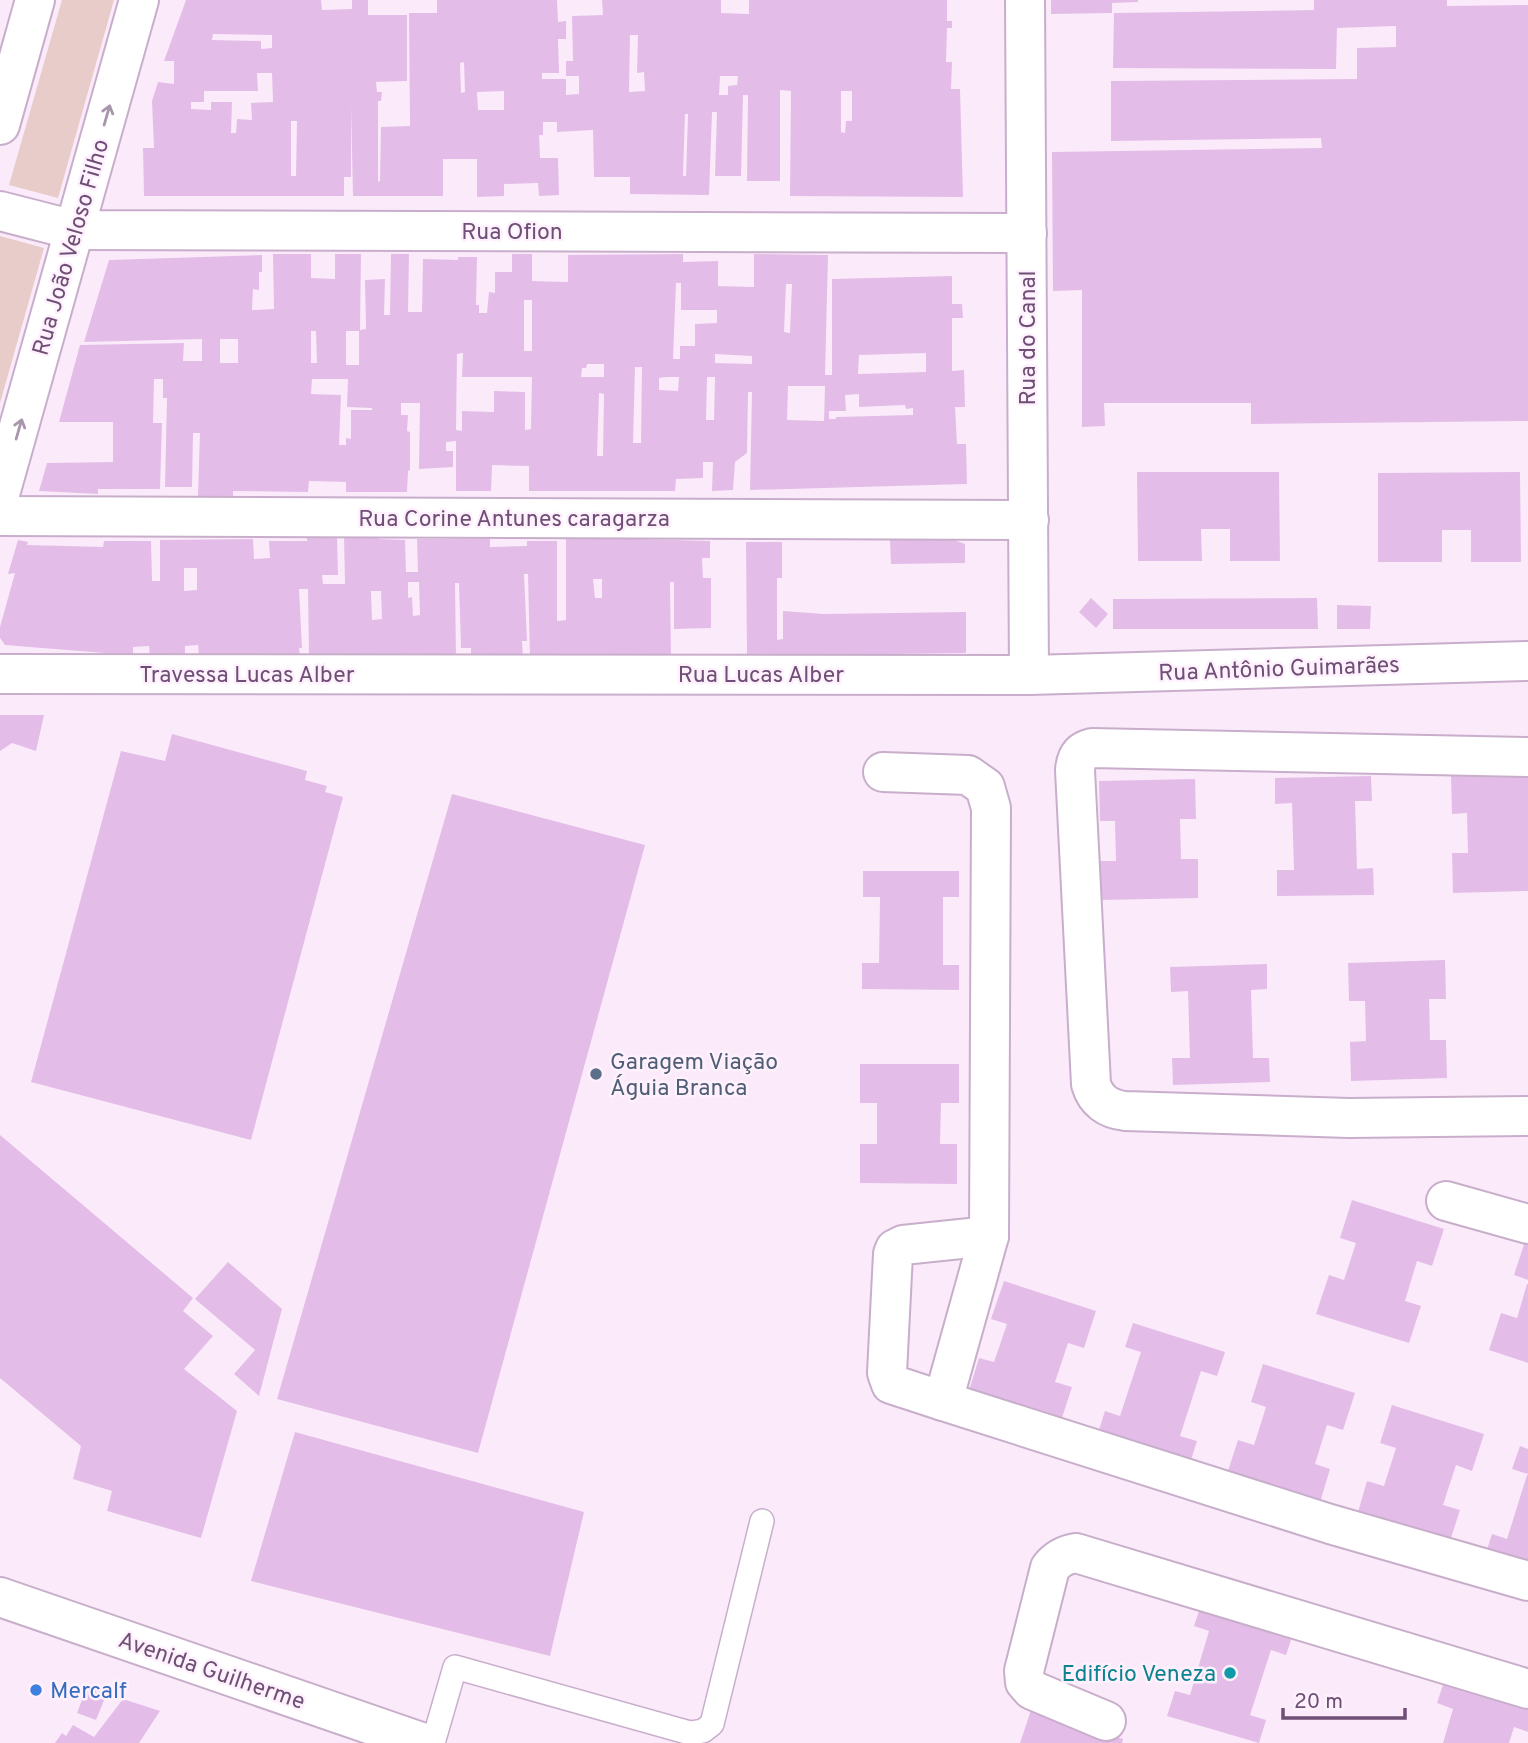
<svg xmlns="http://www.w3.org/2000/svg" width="1528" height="1743" viewBox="0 0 1528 1743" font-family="Overpass,sans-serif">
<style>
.green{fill:#e8ccc9}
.building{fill:#e3bde8;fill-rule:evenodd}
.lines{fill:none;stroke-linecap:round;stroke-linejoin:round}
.service-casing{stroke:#c8aecb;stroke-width:26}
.minor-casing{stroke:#c8aecb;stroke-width:42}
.tertiary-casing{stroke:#c8aecb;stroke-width:42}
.service{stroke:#fff;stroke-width:23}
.minor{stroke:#fff;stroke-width:38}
.tertiary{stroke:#fff;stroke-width:38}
.oneway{stroke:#a995ac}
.service-dot{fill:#5c6f8a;stroke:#fef1fd;stroke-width:2.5}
.culture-dot{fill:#0f9aa8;stroke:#fef1fd;stroke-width:2.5}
.shop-dot{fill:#3f7fe0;stroke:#fef1fd;stroke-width:2.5}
.labels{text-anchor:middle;stroke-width:5;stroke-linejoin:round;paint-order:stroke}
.street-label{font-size:23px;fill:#6f4f75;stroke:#fef1fd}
.service-label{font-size:23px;fill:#4e5e75;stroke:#fef1fd;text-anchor:start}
.culture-label{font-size:23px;fill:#0d838f;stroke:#fef1fd;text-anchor:end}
.shop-label{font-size:23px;fill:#366cbe;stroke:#fef1fd;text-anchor:start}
</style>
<rect width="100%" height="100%" fill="#fbebfa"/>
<g class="green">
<path d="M62,0H114L58,198L9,185Z"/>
<path d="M0,236L44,248L0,403Z"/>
</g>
<g class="building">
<path d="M186,0H321L322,10L352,9V0H368V15H407V81L376,82L377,92H382L381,101H378V182L380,181L381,127L410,126L409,13H437V0H557L558,22L566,21V39H558L559,73H542V79H566V95L579,94V76H566V61H573L572,16L603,15L602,0H721V13L749,14V0H947V21H952V28H947L946,62H952L951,89H960L963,197L790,196L791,91L780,90V181H747L748,95H743L741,176H715L717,112H712L709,195L630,194V177H594L593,130L557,132V122H543V135H539L540,158H558L559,195L539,196L538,183L504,184V196L477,197V159H443V196H353L351,106V177H344V196H144L143,148H154L152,101L158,82L174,84V61H164ZM213,34L272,35V48L261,49V41L212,40ZM630,35H638L637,73L644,72L645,91L629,92ZM464,62L465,92L461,93L460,63ZM257,73H272L273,102L251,103L252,120L237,119L236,133H231L232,102H211V110L191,109V102H204V91H258ZM720,76H738L737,85L728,86V95H719ZM504,91V110H478L477,92ZM841,91H852V121H846L845,133L841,132ZM685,114H688L686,176H683ZM291,121H297L296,176H291Z"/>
<path d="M1051,0H1138V2L1112,3V13L1051,14Z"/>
<path d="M1314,0H1447V6L1528,5V421L1251,424V403H1104L1105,426L1082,427V290L1053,291L1052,152L1322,148L1321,138L1111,141V81L1357,79V48L1396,47V26L1337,28L1336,69L1113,68L1114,13L1314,10Z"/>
<path d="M273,254H311V278L335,279V254H361L360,330L366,329L365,280L385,279L384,315H390L391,254H409L408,312H422L423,259L458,260V257H477L476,305H479V313H487L489,292L495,293V272H512V254H532V281L568,282V255L683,254V262L718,261V286L754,287V254L828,255L825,375H832V279L952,276V304H962L963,318H952V371L964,370L965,407H955L957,444H966L967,484L750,490L752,392H748L747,453L735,462L733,490L712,491L713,462H703V478L676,479L675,491H529V466L492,465L491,491H456V441L446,442V451H453V467L419,469L420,403H401V415H408L407,431L410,432V470L408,471L407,492H346V482L309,481L308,492L233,491V496H198L200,433H193L192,487H165L167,398H163V379H154L153,423H162L160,489H98V494L39,491L47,463L113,462V422H59L80,345L184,343L183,361H202V339L84,342L109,260L262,255V272H259V290L253,289L252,310L274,309ZM676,283H681V310H717V323L695,324V346H680V359H673ZM786,284H792L790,333L784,332ZM524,300H532V351H524ZM311,331H316L317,363H311ZM346,331H359V365H346ZM220,339H238V363H220ZM463,353L462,377H532L531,429L525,430V392L494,391V412L462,411V431L456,430L457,354ZM926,353V372L858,374L859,355ZM715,354L752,356V364L715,363ZM587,364H604V377H581L582,368H586ZM635,367H642L641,443H633ZM667,377H679L678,391L659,390V378ZM707,377H715L714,420H706ZM312,379H348L347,407L372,408V410H351V439L346,438V445H339L341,395L311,394ZM788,386H825L824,421L787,420ZM599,393L604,394L603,456H597ZM859,394V407L905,405L906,409L913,408V415L836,417V419H829V411H846L845,395Z"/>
<path d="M1137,472H1279L1280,561H1230V529H1201L1202,561H1138Z"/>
<path d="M1520,472L1521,562H1471V530H1442V562H1378V473Z"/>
<path d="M379,535V539L405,540L406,572H418L417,539H490V547L527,546V541H557V621L566,620V537L710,541V558H702L703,578H711V628L674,629V582H670L671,658L530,659L528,574H524L527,641H522L523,659H471V648H461L459,583H455L456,658L309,657L308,589H299L302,648H299L300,657H199L198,645L185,646V657L150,656L149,646L133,647V655H129L5,645L0,638V627L15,573L8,574L18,540L28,542L27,545L103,547L104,541H151L152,581H160V540L253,539L254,559L270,558L269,541H307V537L337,536L338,575H322L323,584H345L344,536ZM184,568H197V590L184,591ZM593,579H602V598H595ZM408,582H419L420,615L413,616L412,597L408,598ZM371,591H381L382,619L372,620Z"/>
<path d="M890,540H954L965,544V563L891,564Z"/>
<path d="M746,542H782V578H777V640L783,639V611L824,614L966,612V653L747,656Z"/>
<path d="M1091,598L1108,614L1096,628L1079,612Z"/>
<path d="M1317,598L1318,629H1113V599Z"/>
<path d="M1337,605L1371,606L1370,629H1337Z"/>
<path d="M0,715H44L36,751L12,743L0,751Z"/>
<path d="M172,734L307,771L305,780L327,786L325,792L343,797L251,1140L31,1082L121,751L165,761Z"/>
<path d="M1528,772V891L1453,893L1452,853H1468L1467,813L1452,814L1451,774Z"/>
<path d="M1371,776L1372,801H1355L1357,869L1373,868L1374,895L1277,896V870H1294L1292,803L1275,804V778Z"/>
<path d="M1195,779L1196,819H1180L1181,859H1198V898L1101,900L1100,861H1116L1115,821H1100L1099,781Z"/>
<path d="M452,794L645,845L478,1453L277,1399Z"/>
<path d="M863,871H959V897H943V965H959V990L862,989V963H879L880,897H863Z"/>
<path d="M1445,960L1446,999H1429L1430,1040H1446L1447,1078L1351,1081L1350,1042L1366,1041L1365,1001H1349L1348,963Z"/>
<path d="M1267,964V989L1251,990L1253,1058H1269L1270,1082L1173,1085L1172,1058H1190L1188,991L1171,992L1170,967Z"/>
<path d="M860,1064H959V1103H941L940,1144H957V1184L860,1183V1144H877V1103H860Z"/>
<path d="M0,1135L193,1298L183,1311L213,1336L184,1369L237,1411L201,1538L107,1511L112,1491L73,1479L81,1446L0,1378Z"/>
<path d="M1352,1200L1444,1229L1432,1266L1417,1261L1405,1301L1421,1306L1409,1343L1316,1314L1329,1275L1344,1280L1356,1243L1340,1238Z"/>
<path d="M1526,1238L1528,1239V1280L1514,1275Z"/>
<path d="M228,1262L282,1309L259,1396L234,1374L255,1350L195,1299Z"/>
<path d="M1004,1281L1096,1311L1084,1348L1068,1343L1055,1382L1072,1387L1060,1424L968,1394L979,1358L994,1362L1007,1324L991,1319Z"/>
<path d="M1527,1284H1528V1363L1489,1350L1501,1313L1517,1318Z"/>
<path d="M1133,1323L1225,1352L1217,1376L1201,1371L1180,1436L1197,1441L1189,1466L1097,1436L1105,1411L1120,1416L1141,1352L1125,1347Z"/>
<path d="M1263,1364L1355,1393L1343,1430L1327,1425L1315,1464L1330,1469L1319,1506L1226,1477L1238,1440L1254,1445L1266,1407L1251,1402Z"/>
<path d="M1392,1405L1484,1434L1472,1471L1456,1465L1443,1505L1460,1510L1448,1547L1356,1519L1367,1481L1384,1486L1396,1448L1380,1443Z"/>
<path d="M295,1432L584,1512L550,1656L251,1581Z"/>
<path d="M1520,1446L1528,1449V1474L1512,1469Z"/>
<path d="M1527,1475H1528V1573L1484,1559L1492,1534L1507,1539Z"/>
<path d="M1202,1602L1294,1631L1286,1655L1271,1650L1250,1715L1266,1720L1259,1743L1167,1716L1175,1691L1190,1695L1209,1631L1194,1626Z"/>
<path d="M1445,1679L1528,1706V1732L1514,1727L1509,1743H1443L1453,1709L1437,1703Z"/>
<path d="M87,1687L107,1693L96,1720L77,1713Z"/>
<path d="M123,1699L160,1711L139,1743H55L62,1733L66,1736L73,1725L94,1737Z"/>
<path d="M1031,1710L1123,1739L1122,1743H1020Z"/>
</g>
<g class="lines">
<g class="service-casing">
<path id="service" d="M433,1743L455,1667L690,1733L703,1731L712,1724L762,1521"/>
</g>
<g class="minor-casing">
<g id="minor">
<path d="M1025,0L1029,675"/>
<path d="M0,125L35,0"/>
<path d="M0,211L74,230L1027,233"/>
<path d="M0,494L139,0"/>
<path d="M0,516L1029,520"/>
<path d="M0,674L1029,675L1528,661"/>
<path d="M1528,757L1092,748C1079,751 1076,759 1075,770L1091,1084C1096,1101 1108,1109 1125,1111L1349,1118L1528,1116"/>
<path d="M883,772L968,775L985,787L991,808L989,1236L943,1401L1330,1524L1528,1581"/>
<path d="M1446,1201L1528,1224"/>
<path d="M943,1401L891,1384L887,1373L893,1254L895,1249L903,1245L989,1236"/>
<path d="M1106,1721L1032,1690L1025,1682L1024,1671L1050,1568C1057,1559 1064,1555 1076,1553L1528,1689"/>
</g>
</g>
<g class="tertiary-casing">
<path id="tertiary" d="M0,1597L424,1743"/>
</g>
<use href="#service" class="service"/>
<use href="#minor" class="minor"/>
<use href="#tertiary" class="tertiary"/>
</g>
<defs><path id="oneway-shaft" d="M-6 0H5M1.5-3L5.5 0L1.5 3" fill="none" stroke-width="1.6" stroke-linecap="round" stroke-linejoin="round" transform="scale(1.75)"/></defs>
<g class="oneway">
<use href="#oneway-shaft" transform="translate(107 115) rotate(-74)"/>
<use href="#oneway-shaft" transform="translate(19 429) rotate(-74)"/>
</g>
<circle class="service-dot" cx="596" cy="1074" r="7"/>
<circle class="culture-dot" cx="1230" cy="1673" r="7"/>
<circle class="shop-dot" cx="36" cy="1690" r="7"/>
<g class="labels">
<g class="street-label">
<text x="512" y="239">Rua Ofion</text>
<text transform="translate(70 247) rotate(-74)" y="8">Rua João Veloso Filho</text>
<text transform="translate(1027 338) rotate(-90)" y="8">Rua do Canal</text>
<text x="514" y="526">Rua Corine Antunes caragarza</text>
<text transform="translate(1279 668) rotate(-2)" y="8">Rua Antônio Guimarães</text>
<text x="247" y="682">Travessa Lucas Alber</text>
<text x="761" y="682">Rua Lucas Alber</text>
<text transform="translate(212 1670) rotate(19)" y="8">Avenida Guilherme</text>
</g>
<g class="service-label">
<text x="610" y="1069">Garagem Viação<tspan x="610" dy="26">Águia Branca</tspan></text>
</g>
<g class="culture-label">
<text x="1216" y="1681">Edifício Veneza</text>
</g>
<g class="shop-label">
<text x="50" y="1698">Mercalf</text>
</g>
</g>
<path d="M1283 1708v10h122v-10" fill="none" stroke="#6f4f75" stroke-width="3.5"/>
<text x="1294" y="1708" font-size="21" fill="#6f4f75" stroke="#fef1fd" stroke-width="5" paint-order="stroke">20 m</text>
</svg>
